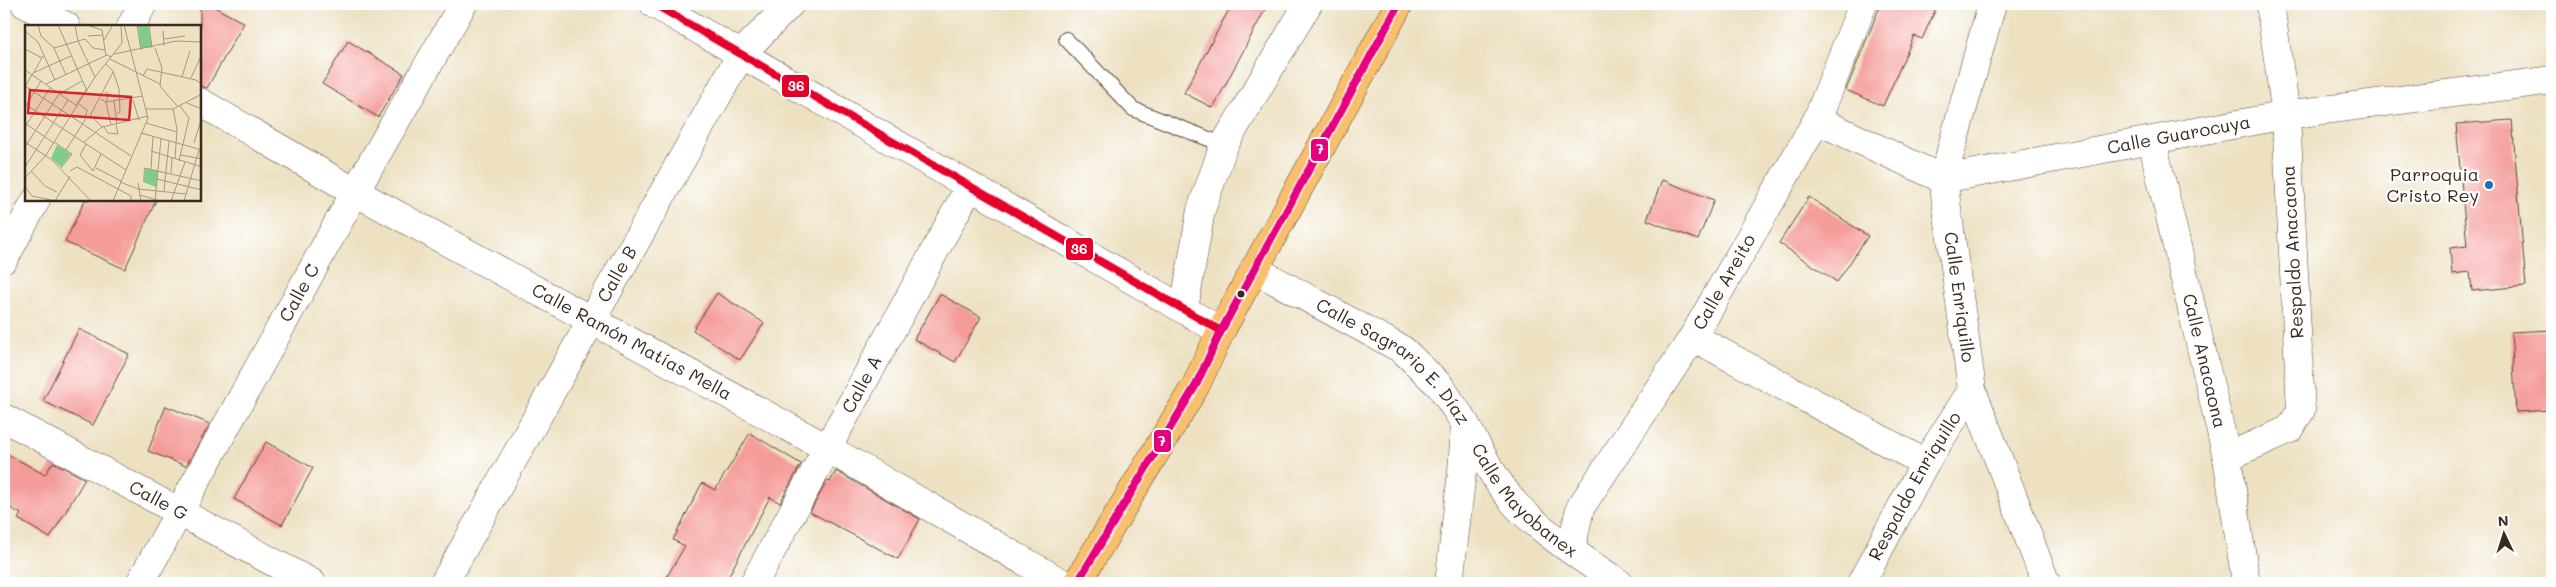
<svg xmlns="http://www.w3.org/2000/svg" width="2556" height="587" viewBox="0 0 2556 587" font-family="Mali,sans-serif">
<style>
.building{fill:#f49c9a}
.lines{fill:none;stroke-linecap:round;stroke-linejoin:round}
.service-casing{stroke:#564537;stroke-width:16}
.minor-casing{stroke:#564537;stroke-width:29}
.primary-casing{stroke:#564537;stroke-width:29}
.service{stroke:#fff;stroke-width:14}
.minor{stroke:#fff;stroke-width:28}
.primary{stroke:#f8bf6c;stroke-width:28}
.bus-1-casing{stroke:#fff;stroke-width:11}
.bus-2-casing{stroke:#fff;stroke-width:11}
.bus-1{stroke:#e4002b;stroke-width:8}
.bus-2{stroke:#e5007d;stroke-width:8}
.poi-dot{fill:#1f6fb2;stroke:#fff;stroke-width:2}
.bus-dot{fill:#3b2a1e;stroke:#fff;stroke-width:2}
.labels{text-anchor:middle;stroke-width:4.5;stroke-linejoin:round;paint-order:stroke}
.street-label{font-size:18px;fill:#3b2a1e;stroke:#fff}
.poi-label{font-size:18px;fill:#3b2a1e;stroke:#fff;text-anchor:end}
.inset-road{fill:none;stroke:#a69880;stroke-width:1}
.view{fill:#d62828;fill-opacity:0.15;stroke:#d62828;stroke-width:2.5}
.inset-edge{fill:none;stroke:#3b2a1e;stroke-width:2.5}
.line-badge{stroke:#fff;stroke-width:2}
.badge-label{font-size:14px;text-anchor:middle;font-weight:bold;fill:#fff}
</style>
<rect width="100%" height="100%" fill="#fff"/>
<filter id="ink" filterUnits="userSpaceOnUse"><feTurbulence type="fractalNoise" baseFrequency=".02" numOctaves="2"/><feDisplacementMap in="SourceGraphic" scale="10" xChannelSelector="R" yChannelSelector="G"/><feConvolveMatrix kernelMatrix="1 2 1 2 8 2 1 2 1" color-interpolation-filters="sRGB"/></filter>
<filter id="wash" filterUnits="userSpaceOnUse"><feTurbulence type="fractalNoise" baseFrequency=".0096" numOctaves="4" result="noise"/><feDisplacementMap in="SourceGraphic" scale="20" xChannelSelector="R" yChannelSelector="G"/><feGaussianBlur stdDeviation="1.12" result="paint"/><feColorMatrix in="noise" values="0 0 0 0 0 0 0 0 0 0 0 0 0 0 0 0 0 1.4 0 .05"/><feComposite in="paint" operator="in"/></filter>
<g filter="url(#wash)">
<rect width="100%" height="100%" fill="#ede1c2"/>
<g id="blocks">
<g class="building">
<path d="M200,4H209L244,23L207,88L200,86Z"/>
<path d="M1232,4H1268L1213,108L1184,93Z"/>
<path d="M1881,4H1938L1922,39L1914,36L1883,106L1846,90Z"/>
<path d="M348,41L404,74L378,117L322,84Z"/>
<path d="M2512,120L2526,286L2472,291L2470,272L2452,274L2450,248L2467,246L2456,124Z"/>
<path d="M1662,180L1714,200L1698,240L1647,220Z"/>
<path d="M1809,197L1868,236L1837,282L1779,243Z"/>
<path d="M85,200H156L125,269L65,242Z"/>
<path d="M717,293L764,323L740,360L693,330Z"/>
<path d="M940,294L981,317L955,362L914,339Z"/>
<path d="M79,329L129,354L93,425L43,401Z"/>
<path d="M2552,330V410L2516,412L2511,332Z"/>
<path d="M166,406L210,424L186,466L148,451Z"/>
<path d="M750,433L801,464L780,503L770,497L725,583H663L685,546L673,540L702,483L715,490Z"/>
<path d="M266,442L313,468L282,525L234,499Z"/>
<path d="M4,452L45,475L53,462L85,479L50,538L18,519L21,514L4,504Z"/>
<path d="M836,471L920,519L898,559L810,512L827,481L830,482Z"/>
</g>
</g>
</g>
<g filter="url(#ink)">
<use href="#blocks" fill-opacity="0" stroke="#564537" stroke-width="1"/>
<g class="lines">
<g class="service-casing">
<path id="service" d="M1066,39L1133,109L1224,145"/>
</g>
<g class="minor-casing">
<g id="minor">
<path d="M25,4L66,26"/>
<path d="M654,4L1221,331"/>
<path id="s1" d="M1992,4L1943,179L1972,390L2046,583"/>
<path d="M131,26L143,4"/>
<path id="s2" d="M200,102L355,192L827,448L1062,583"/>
<path id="s3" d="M1817,120L1943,179L2286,115L2552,80"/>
<path id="s4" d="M2152,141L2227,457L2246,583"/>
<path d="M4,259L36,200"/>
<path id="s5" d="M1254,269L1403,350L1440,386L1465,423L1462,472L1449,583"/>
<path d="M1184,309L1201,210L1224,145L1308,4"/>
<path d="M1693,337L1925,463"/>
<path id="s6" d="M4,418L312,583"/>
<path id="s7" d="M1465,423C1479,451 1497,485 1518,507C1545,534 1587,562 1619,583"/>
<path d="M2227,457L2290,429L2301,410L2286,115L2270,4"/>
<path id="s8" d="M1571,550L1580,508L1693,337L1817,120L1863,4"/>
<path id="s9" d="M140,583L355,192L463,4"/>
<path id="s10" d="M444,583L741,54L790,4"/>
<path id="s11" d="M754,583L970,186"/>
<path id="s12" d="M1861,583L1925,463L1972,390"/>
</g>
</g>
<g class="primary-casing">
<path id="primary" d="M1077,583L1196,385L1221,331L1399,4"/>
</g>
<use href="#service" class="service"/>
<use href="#minor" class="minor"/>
<use href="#primary" class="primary"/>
<g class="bus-1-casing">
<path id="bus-1" d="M654,4L1221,331"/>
</g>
<g class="bus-2-casing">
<path id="bus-2" d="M1077,583L1196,385L1221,331L1399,4"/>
</g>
<use href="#bus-1" class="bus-1"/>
<use href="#bus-2" class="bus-2"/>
</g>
</g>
<circle class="poi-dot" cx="2489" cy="185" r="5"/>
<circle class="bus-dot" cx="1241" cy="294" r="4.5"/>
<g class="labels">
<g class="street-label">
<text dy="6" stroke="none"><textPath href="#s3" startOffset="379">Calle Guarocuya</textPath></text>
<text transform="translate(2293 252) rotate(-93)" y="6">Respaldo Anacaona</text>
<text dy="6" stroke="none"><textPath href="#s10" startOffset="354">Calle B</textPath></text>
<text dy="6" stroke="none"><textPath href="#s8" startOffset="311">Calle Areito</textPath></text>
<text dy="6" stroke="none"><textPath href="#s9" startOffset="331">Calle C</textPath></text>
<text dy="6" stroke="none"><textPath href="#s1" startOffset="301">Calle Enriquillo</textPath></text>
<text dy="6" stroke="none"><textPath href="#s2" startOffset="494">Calle Ramón Matías Mella</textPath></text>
<text dy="6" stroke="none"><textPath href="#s4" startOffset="226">Calle Anacaona</textPath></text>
<text dy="6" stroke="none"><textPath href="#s5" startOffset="169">Calle Sagrario E. Díaz</textPath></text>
<text dy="6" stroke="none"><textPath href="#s11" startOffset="226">Calle A</textPath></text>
<text dy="6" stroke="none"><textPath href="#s12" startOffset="111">Respaldo Enriquillo</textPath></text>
<text dy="6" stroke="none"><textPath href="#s7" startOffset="99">Calle Mayobanex</textPath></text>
<text dy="6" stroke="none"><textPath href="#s6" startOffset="175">Calle G</textPath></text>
</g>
<g class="poi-label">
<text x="2479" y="181">Parroquia<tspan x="2479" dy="21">Cristo Rey</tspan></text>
</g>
</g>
<g transform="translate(25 25)">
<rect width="176" height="176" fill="#ede1c2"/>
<path d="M123,0L127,22L116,24L113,1ZM32,120L46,129L36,142L26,133ZM119,143L133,146L131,162L118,157Z" fill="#7fcc8b"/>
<path class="inset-road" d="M13,0L16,11L29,23L41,50M33,0L62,66M50,0L53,16L70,52M112,0L116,25M124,0L127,23M65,1L77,5L81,31M0,6L13,17L30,55M138,6L139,21M63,11L78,10M60,14L68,23L80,25M139,14L160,11M79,15L88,0M29,23L60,14M130,23L137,43L135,61L153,82M0,24L17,33M89,29L151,16L177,17M85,34L135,59M81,39L88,46L94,64L95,87L92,89M0,45L52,81M9,47L18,31M118,51L122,44L171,55L177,59M157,52L165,26M166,53L177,29M21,59L82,30L86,32M0,61L106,131M0,62L8,48L46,31M80,67L84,69L81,77L86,100M76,74L81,77L118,71M108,75L114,95M89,76L92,99M162,78L177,84M0,79L101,145M51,80L61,65M0,82L16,56M121,84H148L177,69M148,84L152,104L150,134M65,90L77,102M65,91L88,47M121,98L152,107M1,99L29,118M0,102L25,63M79,102L83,108L93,109L91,100M116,108L177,125M0,117L27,135L66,176M29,117L47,129L36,143M59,117L77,102L123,91M169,118L177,92M61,119L55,130L68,146L76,129M0,122L34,69L57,56M41,125L60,95L62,85L54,79M126,126L177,142M156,130L177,134M154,136L164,93L155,81M0,142L43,75M71,143L96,156M119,143L177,156M126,144L128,111M6,146L20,161L32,167M45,146L52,142L106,171V176M146,148L147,133M0,153L21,130L70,52L97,18L96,0M132,154L177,165M95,157L113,164L161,169M113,158L116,176M0,162L7,171L31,176M139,166L144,116M115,170L135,176M30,176L45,151M88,176L123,93L99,0M130,176L136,114M146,176L160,137M159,176L174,125"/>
<path class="view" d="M5,65L106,72L104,95L3,88Z"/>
<rect width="176" height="176" class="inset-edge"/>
</g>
<g class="line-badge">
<rect x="781" y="74" width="29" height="24" rx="5" fill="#e4002b"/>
<rect x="1310" y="138" width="19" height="24" rx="5" fill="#e5007d"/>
<rect x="1065" y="237" width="29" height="24" rx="5" fill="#e4002b"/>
<rect x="1153" y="429" width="19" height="24" rx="5" fill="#e5007d"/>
</g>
<g class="badge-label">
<text x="796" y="91">36</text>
<text x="1320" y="154">7</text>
<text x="1079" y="254">36</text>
<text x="1162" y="446">7</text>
</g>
<rect width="2556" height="587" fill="none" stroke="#fff" stroke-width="20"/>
<g transform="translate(2504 534) rotate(356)" stroke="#ffffff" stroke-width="4" paint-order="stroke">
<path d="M0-4L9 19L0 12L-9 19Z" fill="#3b2a1e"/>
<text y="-8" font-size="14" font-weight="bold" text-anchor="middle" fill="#3b2a1e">N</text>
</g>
</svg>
